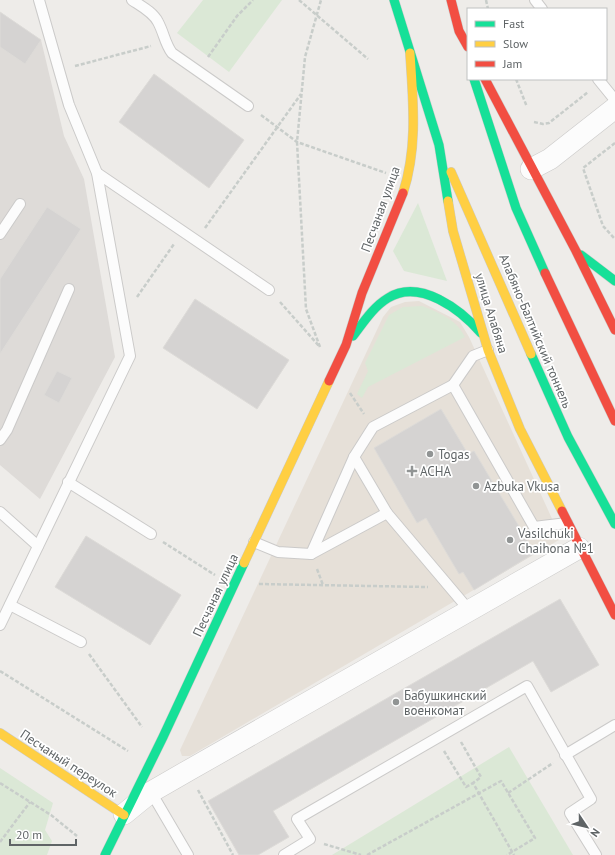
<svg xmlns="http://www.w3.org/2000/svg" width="615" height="855" viewBox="0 0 615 855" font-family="'PT Sans',sans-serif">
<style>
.commercial{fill:#e6e0d8}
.education{fill:#dedbd8}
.green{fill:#dbe8d6}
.building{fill:#d5d3d2;stroke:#dddbd8}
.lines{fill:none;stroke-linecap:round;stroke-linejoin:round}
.lane-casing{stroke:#cbcac9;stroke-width:12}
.street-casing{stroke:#cbcac9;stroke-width:22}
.fast-casing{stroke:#cacac9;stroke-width:10}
.slow-casing{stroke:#cacac9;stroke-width:10}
.jam-casing{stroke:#cacac9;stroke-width:10}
.path{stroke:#c8cdca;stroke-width:2.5;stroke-dasharray:4 2;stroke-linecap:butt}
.lane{stroke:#fcfcfc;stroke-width:10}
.street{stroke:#fcfcfc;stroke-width:21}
.fast{stroke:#16e098;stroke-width:9}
.slow{stroke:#ffcf43;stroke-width:9}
.jam{stroke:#f24e42;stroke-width:9}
.poi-dot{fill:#919494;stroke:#fff;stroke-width:1.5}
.labels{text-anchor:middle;stroke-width:3.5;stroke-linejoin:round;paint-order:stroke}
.street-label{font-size:13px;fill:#5f6466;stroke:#fff}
.poi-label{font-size:13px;fill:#5f6466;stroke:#fff;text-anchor:start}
</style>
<rect width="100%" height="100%" fill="#eeece9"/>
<path class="commercial" d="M419,301L460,322L469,337L559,534V540L190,756H182L180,750L383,317L391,307L405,302Z"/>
<path class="education" d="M0,12L41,40L64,136L84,179L115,357L40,499L0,465Z"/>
<g class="green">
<path d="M203,0H282L229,72L177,33Z"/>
<path d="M418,203L447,281L404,271L393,251Z"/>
<path d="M422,306C440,313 456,319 465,337L368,387L362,398L357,394L368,371L365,363L389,315L403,307Z"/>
<path d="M509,747L573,855H332Z"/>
<path d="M0,768L53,803L45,830L52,841L47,855H0Z"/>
</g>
<g class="building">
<path d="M0,12L41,40L25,64L0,47Z"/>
<path d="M154,74L244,140L209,188L119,122Z"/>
<path d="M47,207L81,229L0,354V279Z"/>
<path d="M195,299L289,360L257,409L163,348Z"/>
<path d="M57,371L72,378L59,403L44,395Z"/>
<path d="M441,409L468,454L474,451L535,553L474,590L463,572L459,574L426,518L417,523L374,448Z"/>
<path d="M86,536L181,595L150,645L55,587Z"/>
<path d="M560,599L599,665L551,692L533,661L273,811L289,837L258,855H239L208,801Z"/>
</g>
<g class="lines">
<g class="lane-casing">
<g id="lane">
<path d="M132,0C141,6 153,12 158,22C164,33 165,44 172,53L248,106"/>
<path d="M535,0L542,9"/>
<path d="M598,79L615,100"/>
<path d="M97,173L269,290"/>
<path d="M0,234L20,204"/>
<path d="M488,350L473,356L453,385L534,527L567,523"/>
<path d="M0,440L7,430L69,289"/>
<path d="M354,457L387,513"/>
<path d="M68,482L151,534"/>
<path d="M0,512L38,546"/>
<path d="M254,542L278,552L311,554L354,457L373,427L453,385"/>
<path d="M311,554L387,513L469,610"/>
<path d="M10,605L81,642"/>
<path d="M0,625L130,356L97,173L69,105L39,0"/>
<path d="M565,755L615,725"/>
<path d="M151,792L188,855"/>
<path d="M284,855L310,839L297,819L527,686L591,799L570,813L596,855"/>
</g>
</g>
<g class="street-casing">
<g id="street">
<path d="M531,169L550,159L615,108"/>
<path d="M124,814L151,792L191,769L579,548"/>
</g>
</g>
<g class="fast-casing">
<g id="fast">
<path d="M394,0L439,145L448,201"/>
<path d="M474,79L516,208L545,273"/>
<path d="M581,255L615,281"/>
<path d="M353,336C363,323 373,307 388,298C420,278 461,310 481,333"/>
<path d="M531,354L568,437L615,524"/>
<path d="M105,855L163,737L244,563"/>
</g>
</g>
<g class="slow-casing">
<g id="slow">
<path d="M451,172L531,354"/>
<path d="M403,193C418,147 413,100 410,53"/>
<path d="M448,201L453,231L488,350L520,429L562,511"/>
<path d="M244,563L329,381"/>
<path d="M0,733L124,815"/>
</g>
</g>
<g class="jam-casing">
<g id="jam">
<path d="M451,0L459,31L468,47"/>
<path d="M485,79L576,251L615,330"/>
<path d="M545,273L615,421"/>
<path d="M329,381L346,345L362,293L403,193"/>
<path d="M562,511L615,615"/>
</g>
</g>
<g class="path">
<path d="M299,0L368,59"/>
<path d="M486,0L488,9"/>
<path d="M208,57L237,16L253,0"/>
<path d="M75,66L151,46"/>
<path d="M516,79L527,107"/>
<path d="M261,115L297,142L386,173"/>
<path d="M534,122L543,124L549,123L588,92"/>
<path d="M615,143L583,168L603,226L615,239"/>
<path d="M205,228L301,94"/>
<path d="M137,297L174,244"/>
<path d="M280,302L319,346"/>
<path d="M320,347L306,309L297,142L305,57L321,0"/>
<path d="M350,393L364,414"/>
<path d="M163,542L215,575"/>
<path d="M317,569L323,585"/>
<path d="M259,584L428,587"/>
<path d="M89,654L142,727"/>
<path d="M0,671L128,751"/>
<path d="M461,742L481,777L473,783L514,855"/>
<path d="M444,751L466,787L473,783"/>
<path d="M0,783L51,815L77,836"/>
<path d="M198,790L233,855"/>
<path d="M508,793L553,763"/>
<path d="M0,842L30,802"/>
<path d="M324,844L361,855"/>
<path d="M367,855L501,781L535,838L507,855"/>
</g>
<use href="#lane" class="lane"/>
<use href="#street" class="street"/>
<use href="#fast" class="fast"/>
<use href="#slow" class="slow"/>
<use href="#jam" class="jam"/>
</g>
<g class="poi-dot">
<circle cx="430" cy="454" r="4"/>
<path d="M410 465h4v4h4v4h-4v4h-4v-4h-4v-4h4z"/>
<circle cx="476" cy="486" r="4"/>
<circle cx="510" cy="540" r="4"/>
<circle cx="396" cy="702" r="4"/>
</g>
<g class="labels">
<g class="street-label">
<text transform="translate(380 209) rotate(-70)" y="5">Песчаная улица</text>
<text transform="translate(492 313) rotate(73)" y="5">улица Алабяна</text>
<text transform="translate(536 331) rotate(67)" y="5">Алабяно-Балтийский тоннель</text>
<text transform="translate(215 595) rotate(-65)" y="5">Песчаная улица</text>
<text transform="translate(69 763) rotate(33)" y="5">Песчаный переулок</text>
</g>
<g class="poi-label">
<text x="438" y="459">Togas</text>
<text x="420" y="476">АСНА</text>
<text x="484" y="491">Azbuka Vkusa</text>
<text x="518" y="538">Vasilchuki<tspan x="518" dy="15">Chaihona №1</tspan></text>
<text x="404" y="700">Бабушкинский<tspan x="404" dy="15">военкомат</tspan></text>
</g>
</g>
<rect x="467" y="8" width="140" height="72" fill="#ffffff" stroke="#bfc1c2"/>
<rect x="475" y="21" width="20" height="6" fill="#16e098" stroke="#bfc1c2"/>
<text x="503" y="28" font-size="12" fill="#5f6466">Fast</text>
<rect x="475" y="41" width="20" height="6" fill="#ffcf43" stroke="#bfc1c2"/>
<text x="503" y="48" font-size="12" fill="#5f6466">Slow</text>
<rect x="475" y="61" width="20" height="6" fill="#f24e42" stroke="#bfc1c2"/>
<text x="503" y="68" font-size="12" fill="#5f6466">Jam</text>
<g transform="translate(587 827) rotate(125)" stroke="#ffffff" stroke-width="3" paint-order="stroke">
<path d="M0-3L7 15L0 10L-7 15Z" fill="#5f6466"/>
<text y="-6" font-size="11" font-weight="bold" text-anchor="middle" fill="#5f6466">N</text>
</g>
<path d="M10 839v6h66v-6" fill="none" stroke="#5f6466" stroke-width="2"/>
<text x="16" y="839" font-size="12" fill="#5f6466" stroke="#ffffff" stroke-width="3" paint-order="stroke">20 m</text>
</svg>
